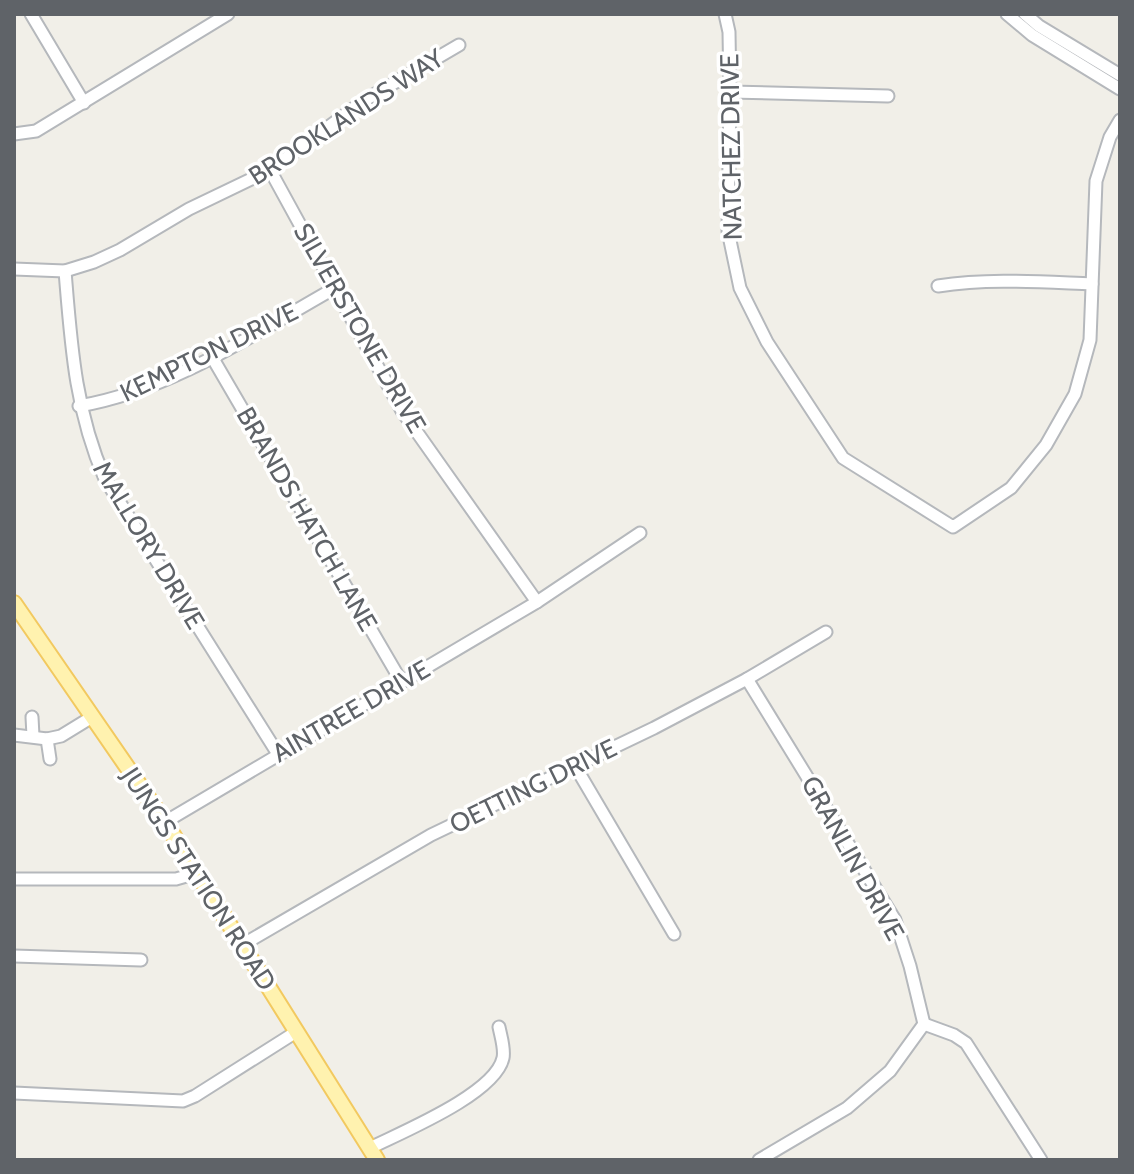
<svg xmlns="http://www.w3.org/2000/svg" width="1134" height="1174" viewBox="0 0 1134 1174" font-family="Cabin,sans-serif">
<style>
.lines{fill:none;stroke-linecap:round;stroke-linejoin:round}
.minor-casing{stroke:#b5b8bc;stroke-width:15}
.major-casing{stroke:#f2c960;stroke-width:18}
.minor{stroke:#fff;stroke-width:11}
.major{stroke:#fff2af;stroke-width:14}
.labels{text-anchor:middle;stroke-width:7;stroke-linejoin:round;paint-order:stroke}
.street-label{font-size:26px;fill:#5f6368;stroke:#fff}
</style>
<rect width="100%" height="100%" fill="#f1efe8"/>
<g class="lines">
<g class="minor-casing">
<g id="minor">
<path d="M31,14L84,103"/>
<path d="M725,14L729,32L730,92L728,231L740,288L767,342L843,458L953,527L1011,488L1046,445L1075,394L1090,340L1096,181L1110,137L1120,120"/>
<path d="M1007,14L1032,35L1120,89"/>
<path d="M1025,14L1039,26L1120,75"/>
<path d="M730,92L888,96"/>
<path d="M14,134L36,131L228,14"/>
<path d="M270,170L402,411L537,602"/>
<path d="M14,269L65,271L94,262L120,250L189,209L270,170L365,100L459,45"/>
<path d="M65,271C71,344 75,411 105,479L278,754"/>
<path d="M938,286C989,278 1040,282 1092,284"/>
<path d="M212,357L401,681"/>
<path d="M79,406C172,390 255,333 335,288"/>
<path d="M747,679L895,920L910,966L924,1024"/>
<path d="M32,717L33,736"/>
<path d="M14,735L47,739L61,736L92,717"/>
<path d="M47,739L50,759"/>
<path d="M575,766L674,934"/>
<path d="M165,822L537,602L640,533"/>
<path d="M14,879H176L197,873"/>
<path d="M242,945L431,835L654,728L747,679L826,632"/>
<path d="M14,956L141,960"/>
<path d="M924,1024L954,1035L966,1043L1041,1160"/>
<path d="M14,1093L183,1101L195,1096L296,1032"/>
<path d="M370,1148C402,1132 495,1094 503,1058C505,1049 501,1037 499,1027"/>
<path d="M759,1160L847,1108L890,1071L924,1024"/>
</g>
</g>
<g class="major-casing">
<path id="major" d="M14,603L165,822L377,1160"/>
</g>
<use href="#minor" class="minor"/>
<use href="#major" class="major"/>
</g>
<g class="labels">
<g class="street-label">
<text transform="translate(346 117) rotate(-33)" y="9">BROOKLANDS WAY</text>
<text transform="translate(731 147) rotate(-91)" y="9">NATCHEZ DRIVE</text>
<text transform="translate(360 328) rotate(60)" y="9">SILVERSTONE DRIVE</text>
<text transform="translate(209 352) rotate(-26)" y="9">KEMPTON DRIVE</text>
<text transform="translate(307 519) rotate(60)" y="9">BRANDS HATCH LANE</text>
<text transform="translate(149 545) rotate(59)" y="9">MALLORY DRIVE</text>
<text transform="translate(351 711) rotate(-30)" y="9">AINTREE DRIVE</text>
<text transform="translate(533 786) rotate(-26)" y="9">OETTING DRIVE</text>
<text transform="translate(853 858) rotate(61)" y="9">GRANLIN DRIVE</text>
<text transform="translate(199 879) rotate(57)" y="9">JUNGS STATION ROAD</text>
</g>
</g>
<rect width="1134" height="1174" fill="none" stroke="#5f6368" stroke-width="32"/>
</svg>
